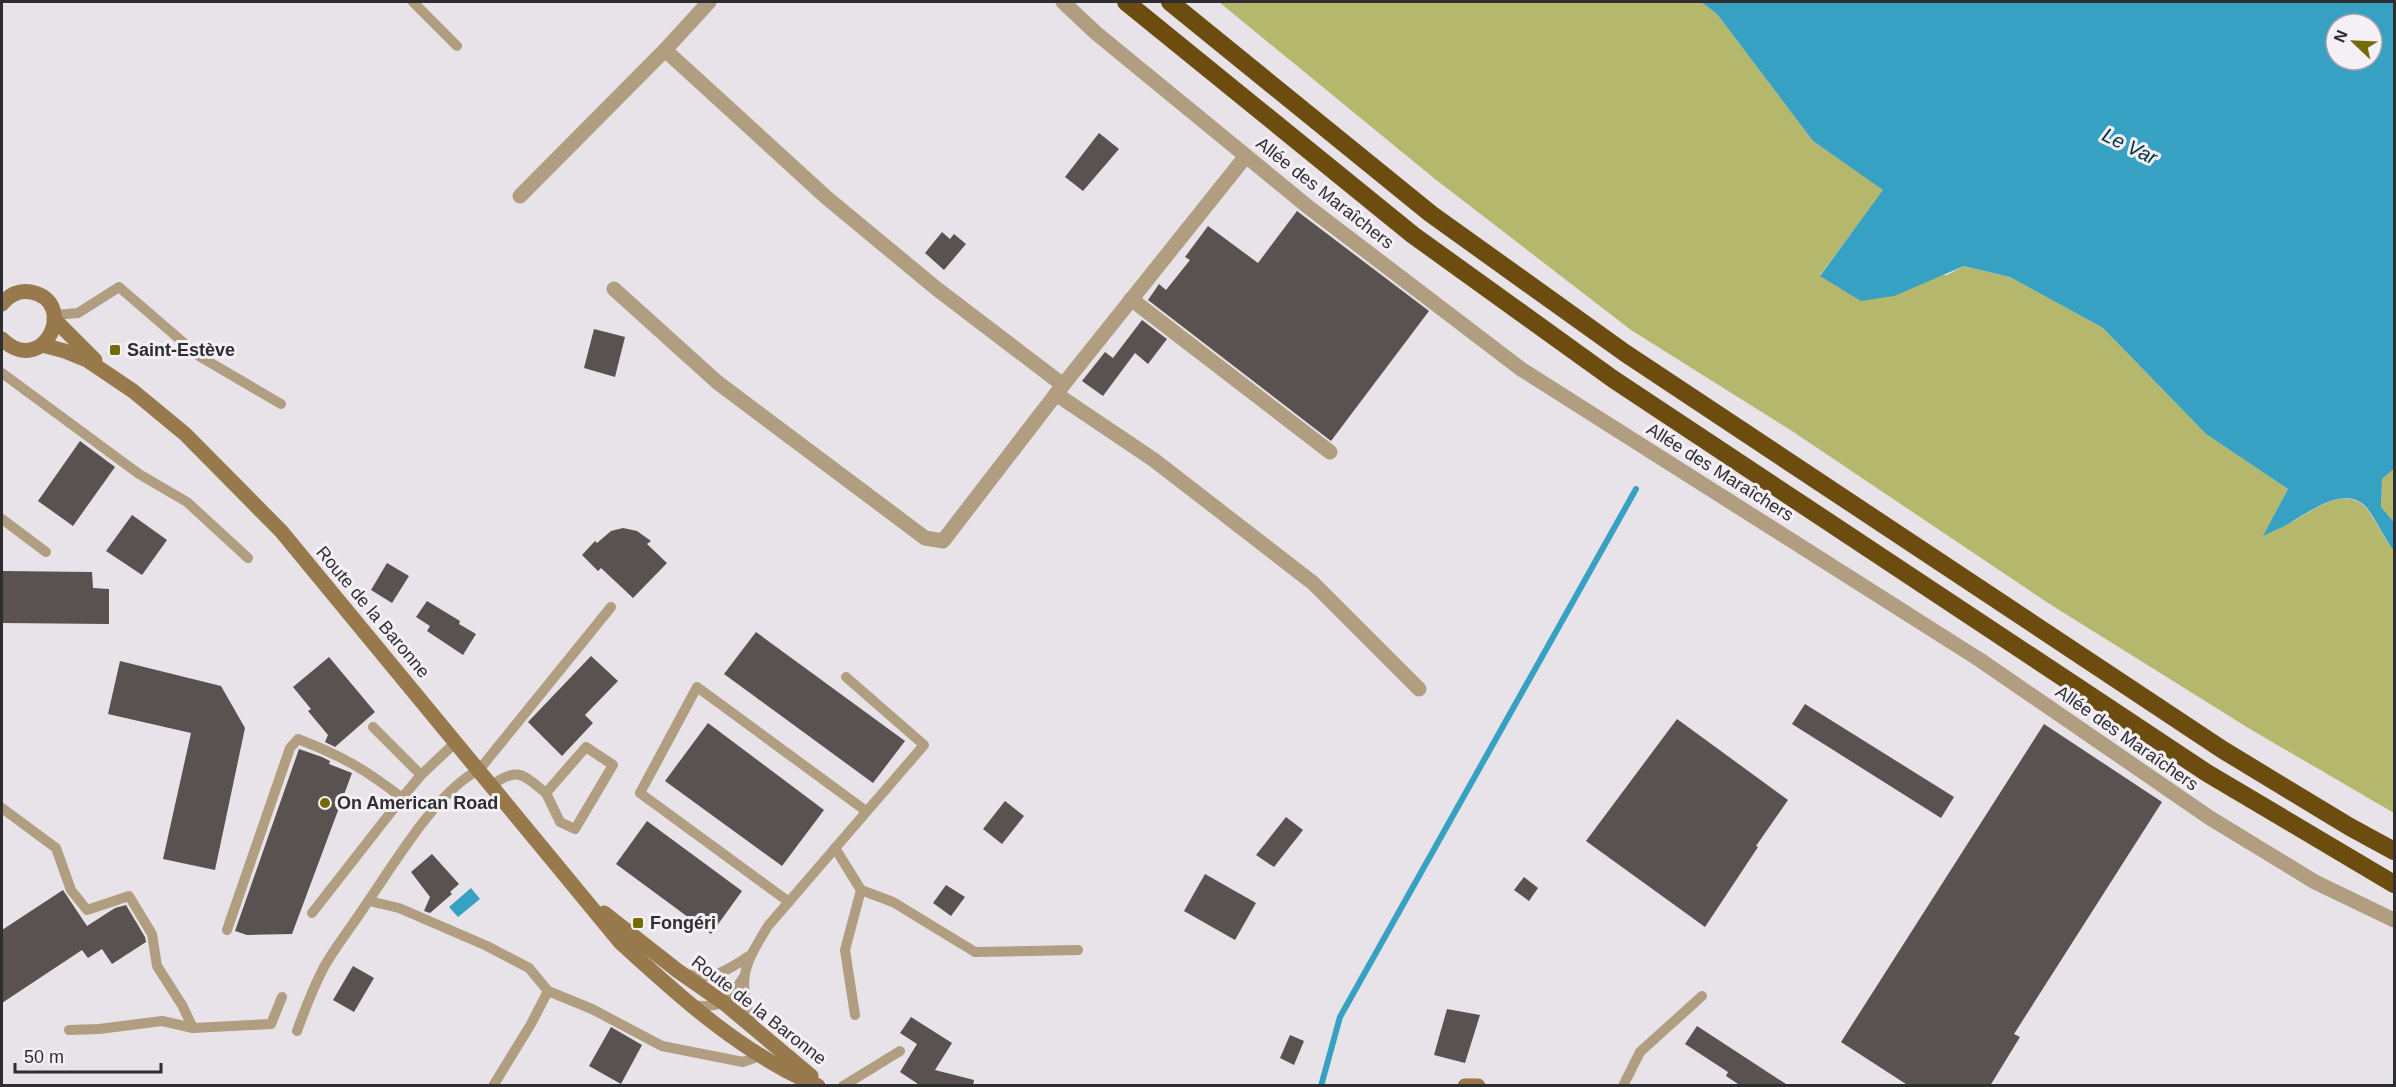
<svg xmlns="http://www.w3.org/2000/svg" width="2396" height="1087" viewBox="0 0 2396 1087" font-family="Arial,sans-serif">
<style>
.green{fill:#b4b76c}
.water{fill:#37a1c3;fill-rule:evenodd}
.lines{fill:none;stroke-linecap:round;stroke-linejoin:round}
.stream{stroke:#37a1c3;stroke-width:6}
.building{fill:#595251}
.lane{stroke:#b19d7f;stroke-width:10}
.street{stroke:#b19d7f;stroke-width:15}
.secondary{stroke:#97794c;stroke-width:15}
.highway{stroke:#6d4c10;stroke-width:18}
.poi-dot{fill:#736b06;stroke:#f4f0f6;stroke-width:2}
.labels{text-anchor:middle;stroke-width:6;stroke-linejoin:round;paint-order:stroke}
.street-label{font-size:18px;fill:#2e2d2f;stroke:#f4f0f6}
.poi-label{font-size:18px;font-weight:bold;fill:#2e2d2f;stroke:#f4f0f6;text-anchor:start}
.water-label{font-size:20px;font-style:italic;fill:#013240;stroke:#f4f0f6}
</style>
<rect width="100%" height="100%" fill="#e7e3e9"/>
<g class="green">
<path d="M1219,2H1701L1717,14L1813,141L1884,190L1820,275H1947L1964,266L2010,277L2103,328L2206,434L2288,489L2264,535C2274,530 2284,526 2294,521C2313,510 2346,485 2366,508C2377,521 2383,538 2394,551V813L2250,729L2048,603L1792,431L1631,330L1435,179Z"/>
<path d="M2394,469V522L2381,507L2382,479Z"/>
</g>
<g class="water">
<path d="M1701,2H2394V469L2382,479L2381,507L2394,522V551C2383,537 2377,520 2366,507C2346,485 2312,510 2293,521C2284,527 2273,531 2263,536L2288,489L2206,434L2103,328L2010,277L1964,266L1894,296L1861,301L1820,276L1883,190L1813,141L1717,14ZM2336,24H2372V60H2336Z"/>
<path d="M471,888L480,899L458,917L449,907Z"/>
</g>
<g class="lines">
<path class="stream" d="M1321,1086L1340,1017L1636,489"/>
</g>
<g class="building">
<path d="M1099,133L1119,149L1083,191L1065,177Z"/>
<path d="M1297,211L1429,311L1331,441L1148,300L1159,284L1166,290L1190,260L1185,257L1208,226L1258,263Z"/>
<path d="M942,232L950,239L954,234L966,244L944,270L925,253Z"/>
<path d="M1142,320L1167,339L1148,364L1135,353L1103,396L1082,381L1105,352L1113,358Z"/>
<path d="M594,329L625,337L615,377L584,368Z"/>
<path d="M80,441L115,467L73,526L38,501Z"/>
<path d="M132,515L167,540L142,575L106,551Z"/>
<path d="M623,528L637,531L651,541L647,544L667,563L633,598L601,568L598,571L582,555L595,541L597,543L611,531Z"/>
<path d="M387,563L409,576L392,603L371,590Z"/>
<path d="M2,571L92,572L93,588L109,589V624L2,623Z"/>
<path d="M427,601L460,621L459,624L476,634L463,655L427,631L430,626L416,617Z"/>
<path d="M756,632L905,741L873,783L724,674Z"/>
<path d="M591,656L618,681L585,715L593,723L562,756L528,722Z"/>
<path d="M329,657L375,712L335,747L325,742L328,735L308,711L311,709L293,687Z"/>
<path d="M120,661L221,686L245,728L215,870L163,859L191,733L108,714Z"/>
<path d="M1805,704L1954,797L1941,818L1792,724Z"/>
<path d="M1677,719L1788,800L1756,846L1758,847L1705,927L1586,841Z"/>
<path d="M708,723L824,810L782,866L665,781Z"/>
<path d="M2044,724L2162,802L2014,1034L2020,1037L1990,1086H1909L1841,1042Z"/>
<path d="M299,749L322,757L330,761L329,764L352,773L292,934L247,935L235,931Z"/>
<path d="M1005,801L1024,816L1002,844L983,829Z"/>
<path d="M1286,817L1303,830L1274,867L1256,855Z"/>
<path d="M647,821L742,891L711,934L616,864Z"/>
<path d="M432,854L459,884L450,892L452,894L430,913L424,911L430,897L411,872Z"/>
<path d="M1205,874L1256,903L1235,940L1184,911Z"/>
<path d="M1524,877L1538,888L1529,901L1514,890Z"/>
<path d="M946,885L965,897L951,916L933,903Z"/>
<path d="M63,890L87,926L115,908L126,905L145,937L146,942L112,964L102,949L88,958L82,950L2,1003V930Z"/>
<path d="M353,966L374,978L354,1012L333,1000Z"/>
<path d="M1447,1009L1480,1015L1465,1063L1434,1055Z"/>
<path d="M911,1017L952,1043L935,1070L974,1080L973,1086H921L900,1072L917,1044L900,1033Z"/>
<path d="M1697,1026L1746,1058L1789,1086H1741L1726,1076L1728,1072L1685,1044Z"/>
<path d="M611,1027L642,1045L621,1084L589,1066Z"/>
<path d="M1290,1035L1304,1041L1294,1065L1280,1058Z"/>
</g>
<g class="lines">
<g class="lane">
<path d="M413,2L457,46"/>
<path d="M54,315L78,313L119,287L199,356L281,404"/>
<path d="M2,373L139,474L187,502L248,558"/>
<path d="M2,519L46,552"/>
<path d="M373,727L421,775L456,742"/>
<path d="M492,785C519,766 523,775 546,793L586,747L613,765L575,829L560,822L546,793"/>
<path d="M2,808L56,848L71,890L87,910L129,896L152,934L157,966L182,1005L193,1028L271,1024L282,997"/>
<path d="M835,848L861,890L845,950L855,1015"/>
<path d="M861,890L893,902L975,952L1078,950"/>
<path d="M369,901L399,908L487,946L529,968L548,991L592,1009L662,1046L743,1062L760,1056"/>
<path d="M789,902L640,793L697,687L866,811"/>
<path d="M312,913L402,798"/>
<path d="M227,930L290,748L298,739C342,756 365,769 402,798L421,775"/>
<path d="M687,974C710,982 730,969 749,956"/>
<path d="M692,1005C722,1009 728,1002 743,978"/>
<path d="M753,1025C736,980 744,965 768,926L924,745L846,677"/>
<path d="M69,1030L99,1029L162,1021L193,1028"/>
<path d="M297,1031C305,1009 313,988 324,967C336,946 352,926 365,906C392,867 437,790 479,770L611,607"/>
<path d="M493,1086L531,1024L548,991"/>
<path d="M843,1086L900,1051"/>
<path d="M1623,1086L1640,1052L1702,996"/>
</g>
<g class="street">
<path d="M1063,2L1096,33L1307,206L1521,369L1980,660L2210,818L2315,882L2394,920"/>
<path d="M665,50L827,198L937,289L1063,385"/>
<path d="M520,196L665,50L709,2"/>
<path d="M614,289L717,382L925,538L943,541L1063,385L1246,156"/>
<path d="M1131,299L1330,452"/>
<path d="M1056,394L1154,460L1313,583L1419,689"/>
</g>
<g class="secondary">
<path d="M2,304C9,295 19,290 31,292C80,302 43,379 2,339"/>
<path d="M54,319L95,360"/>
<path d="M42,345L65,351L87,360L133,391L185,434L281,531L620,942C680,997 741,1053 818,1086"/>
<path d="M604,913L678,971L724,1003L811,1076"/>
<path d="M1465,1086H1478"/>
</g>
<g class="highway">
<path d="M1126,2L1413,235L1613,379L2207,773L2394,884"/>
<path d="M1170,2L1431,214L1625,353L2223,750L2350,827L2394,851"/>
</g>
</g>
<g class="poi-dot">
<rect x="109" y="344" width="12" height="12" rx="3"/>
<circle cx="325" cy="803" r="6"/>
<rect x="632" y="917" width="12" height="12" rx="3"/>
</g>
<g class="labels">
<g class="street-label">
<text transform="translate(1325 193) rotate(38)" y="6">Allée des Maraîchers</text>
<text transform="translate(1720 472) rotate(32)" y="6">Allée des Maraîchers</text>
<text transform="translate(373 612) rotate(50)" y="6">Route de la Baronne</text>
<text transform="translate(2127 738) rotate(35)" y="6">Allée des Maraîchers</text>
<text transform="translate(759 1010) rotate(38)" y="6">Route de la Baronne</text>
</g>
<g class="poi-label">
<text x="127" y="356">Saint-Estève</text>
<text x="337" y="809">On American Road</text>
<text x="650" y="929">Fongéri</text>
</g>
<g class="water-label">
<text transform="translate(2130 146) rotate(26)" y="7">Le Var</text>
</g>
</g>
<rect width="2396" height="1087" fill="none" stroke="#2e2d2f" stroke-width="6"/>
<g transform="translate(2354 42) rotate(293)"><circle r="28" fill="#f4f0f6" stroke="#a5a2a6" stroke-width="1.5"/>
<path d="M0-4.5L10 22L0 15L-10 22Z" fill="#736b06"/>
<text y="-9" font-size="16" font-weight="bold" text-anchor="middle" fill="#2e2d2f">N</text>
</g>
<path d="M15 1063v9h146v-9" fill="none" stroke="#2e2d2f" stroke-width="3"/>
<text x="24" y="1063" font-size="18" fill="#2e2d2f" stroke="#f4f0f6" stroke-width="4.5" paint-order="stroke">50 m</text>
</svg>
